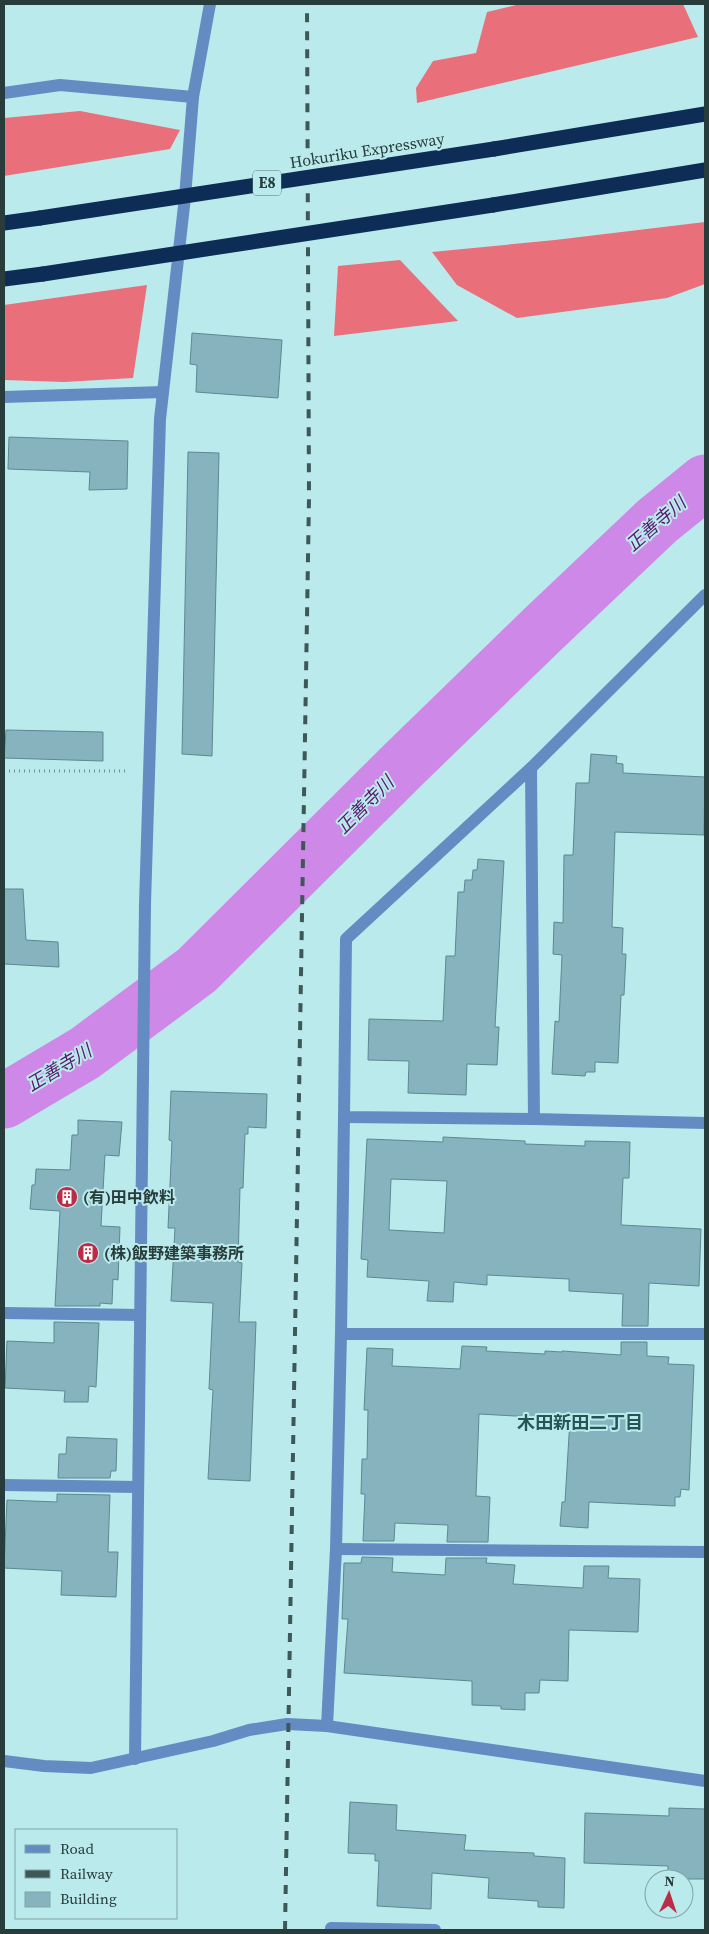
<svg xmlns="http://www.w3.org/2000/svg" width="709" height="1934" viewBox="0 0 709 1934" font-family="'Source Serif 4','Noto Sans JP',serif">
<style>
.forest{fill:#e96f7a}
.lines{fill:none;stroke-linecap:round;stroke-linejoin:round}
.river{stroke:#ce88e7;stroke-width:55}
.building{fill:#87b3bf;stroke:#5d8893;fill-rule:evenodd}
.path{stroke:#709293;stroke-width:3;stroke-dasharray:1 4;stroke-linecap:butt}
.minor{stroke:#648cc3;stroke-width:12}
.highway{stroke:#0d2d57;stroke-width:15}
.rail{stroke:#3e5757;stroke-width:4;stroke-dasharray:9 9;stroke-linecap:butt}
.highway-bridge{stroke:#0d2d57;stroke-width:15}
.labels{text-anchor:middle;stroke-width:4;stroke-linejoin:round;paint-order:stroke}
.shield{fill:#baeaeb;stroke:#547070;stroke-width:1}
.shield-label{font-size:15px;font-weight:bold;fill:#283c3c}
.street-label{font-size:16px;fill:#283c3c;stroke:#baeaeb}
.poi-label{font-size:16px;font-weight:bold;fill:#283c3c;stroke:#baeaeb;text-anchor:start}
.water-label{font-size:18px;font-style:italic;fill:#58176c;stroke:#baeaeb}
.neighbourhood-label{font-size:18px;font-weight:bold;fill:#275556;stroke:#baeaeb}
</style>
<rect width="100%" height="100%" fill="#baeaeb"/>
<g class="forest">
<path d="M520,4H683L698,37L417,103L416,88L433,61L476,53L487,12Z"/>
<path d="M80,111L180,130L170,149L4,176V118Z"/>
<path d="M705,222V284L667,298L517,318L457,285L432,252L555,240Z"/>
<path d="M400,260L458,321L334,336L338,266Z"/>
<path d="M147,285L133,378L64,382L4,380V305Z"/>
</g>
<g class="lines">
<path class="river" d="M4,1101L85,1053L197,970L403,765L542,630L657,521L705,482"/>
</g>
<g class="building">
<path d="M192,333L282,340L278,398L196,392L197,365L190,364Z"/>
<path d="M9,437L128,441L127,489L89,490L90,472L8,469Z"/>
<path d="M188,452L219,453L212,756L182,754Z"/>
<path d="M6,730L103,732V761L4,758Z"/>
<path d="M591,754L617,756L616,763L623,764V773L705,777L704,835L615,832L612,927L623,928L622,954H626L624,995H621L618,1063L595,1062V1072H586L585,1076L552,1074L555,1021L559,1022L562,955L553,954L554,922L563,923L564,855H573L576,783H589Z"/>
<path d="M478,859L504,861L495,1027H499L497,1065L467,1064L466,1095L408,1093L409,1061L368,1060L369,1019L443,1021L446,956H455L458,892H464L465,880H472L473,870H477Z"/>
<path d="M4,889H23L26,940L58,942L59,967L4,964Z"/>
<path d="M171,1091L267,1094L266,1128L248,1127V1134H245L243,1188H240L238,1262L242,1263L239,1322H256L250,1481L208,1479L213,1390L209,1389L213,1303L171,1301L175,1228H168L172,1141L169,1140Z"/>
<path d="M78,1120L122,1122L119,1156L105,1155L101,1226L120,1227L118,1280L113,1279L112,1304L100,1303V1306H55L60,1211L30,1209L32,1185H35L36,1169L70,1170L72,1135H78Z"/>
<path d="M443,1137L525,1141V1144L585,1146V1141L630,1142L629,1178H623L621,1225L701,1229L699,1286L649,1283L648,1326H622L623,1294L569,1291V1279L487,1275V1285L454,1282L453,1302L427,1301L429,1281L367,1277L368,1260L361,1259L367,1139L443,1142ZM391,1179L447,1181L444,1233L389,1230Z"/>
<path d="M54,1322L99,1323L96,1387L89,1386L88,1402H64L65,1391L5,1388L7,1341L54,1343Z"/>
<path d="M621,1342H647V1356L669,1357L668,1364L694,1365L689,1490L681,1489L680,1497H675V1506L589,1502L588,1528L560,1526L562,1502H565L570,1419L479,1414L476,1496L490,1497L488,1542H447L448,1525L395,1523L394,1541H363L365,1494H361L362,1459H367L368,1410H364L367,1348L393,1349L392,1366L460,1369L462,1346L487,1347L486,1351L545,1354V1351L562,1352V1351L621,1355Z"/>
<path d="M67,1437L117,1439L116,1471H111L110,1478H58L59,1454H66Z"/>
<path d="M57,1494L110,1495L108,1552H118L116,1597L61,1595L62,1571L4,1568L7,1500L57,1502Z"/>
<path d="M362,1557L393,1558L392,1572L445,1575L446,1558H487L486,1563L515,1565L513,1584L583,1588L584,1566H609L608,1578L640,1579L638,1632L569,1630L568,1681L540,1680L539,1693H525V1710L501,1709V1706L472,1705V1681L344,1673L348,1619H342L344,1563H361Z"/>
<path d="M350,1802L397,1805L396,1830L466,1835L464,1850L534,1853V1856L565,1858L564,1908L538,1907V1901L488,1898L489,1878L432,1873L431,1909L377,1906L379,1861H375V1854L348,1853Z"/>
<path d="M669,1808L705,1809V1879H668V1866L584,1863L585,1813L669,1816Z"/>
</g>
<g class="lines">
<path class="path" d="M4,771H128"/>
<g class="minor">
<path d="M4,93L60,85L193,97"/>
<path d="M4,397L163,392"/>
<path d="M531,768L705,595"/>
<path d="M344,1117L341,1334H705"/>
<path d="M534,1119L531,768L346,939L344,1117L534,1119L705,1123"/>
<path d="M4,1313L140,1315"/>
<path d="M4,1485L138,1487"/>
<path d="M336,1549L705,1552"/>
<path d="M327,1726L336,1549L341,1334"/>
<path d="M135,1759L145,904L160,419L185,197L193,97L210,4"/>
<path d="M4,1761L44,1766L91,1768L213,1741L249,1730L287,1724L327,1726L705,1781"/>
<path d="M331,1930V1928L435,1930"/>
</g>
<g class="highway">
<path d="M494,149L705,114"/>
<path d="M493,205L705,170"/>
<path d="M4,223L40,218"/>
<path d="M4,279L43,274"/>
</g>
<path class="rail" d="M285,1930L309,498L307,4"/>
<g class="highway-bridge">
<path d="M40,218L494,149"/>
<path d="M43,274L493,205"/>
</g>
</g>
<defs>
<g id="building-disc" transform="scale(1.125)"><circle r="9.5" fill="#bd2c46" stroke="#baeaeb"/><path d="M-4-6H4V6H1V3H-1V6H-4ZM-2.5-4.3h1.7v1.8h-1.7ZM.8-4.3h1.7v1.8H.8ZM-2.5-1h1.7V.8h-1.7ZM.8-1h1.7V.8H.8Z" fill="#fff"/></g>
</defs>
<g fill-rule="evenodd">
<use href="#building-disc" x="67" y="1197"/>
<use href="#building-disc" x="88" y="1253"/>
</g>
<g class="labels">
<rect class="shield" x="253" y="170.5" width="28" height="25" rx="4"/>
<g class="shield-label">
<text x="267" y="188">E8</text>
</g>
<g class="street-label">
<text transform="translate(367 150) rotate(-9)" y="6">Hokuriku Expressway</text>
</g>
<g class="poi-label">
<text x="83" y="1203">(有)田中飲料</text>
<text x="104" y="1259">(株)飯野建築事務所</text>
</g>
<g class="water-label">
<text transform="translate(656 524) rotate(-41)" y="6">正善寺川</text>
<text transform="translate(365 805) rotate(-45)" y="6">正善寺川</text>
<text transform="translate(59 1068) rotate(-31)" y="6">正善寺川</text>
</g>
<g class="neighbourhood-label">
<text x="580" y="1429">木田新田二丁目</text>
</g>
</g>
<rect width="709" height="1934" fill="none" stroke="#283c3c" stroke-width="10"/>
<rect x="15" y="1829" width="162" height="90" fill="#baeaeb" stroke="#80a4a5"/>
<rect x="25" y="1845" width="25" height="8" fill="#648cc3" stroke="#80a4a5"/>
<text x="60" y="1854" font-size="15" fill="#283c3c">Road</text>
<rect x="25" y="1870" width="25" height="8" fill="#3e5757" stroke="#80a4a5"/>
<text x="60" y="1879" font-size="15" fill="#283c3c">Railway</text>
<rect x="25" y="1892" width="25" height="15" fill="#87b3bf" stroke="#80a4a5"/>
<text x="60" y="1904" font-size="15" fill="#283c3c">Building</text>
<g transform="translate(669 1894) rotate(3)"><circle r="24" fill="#baeaeb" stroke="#80a4a5"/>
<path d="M0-4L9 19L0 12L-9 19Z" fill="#bd2c46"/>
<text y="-8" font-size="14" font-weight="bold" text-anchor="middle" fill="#283c3c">N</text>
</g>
</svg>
